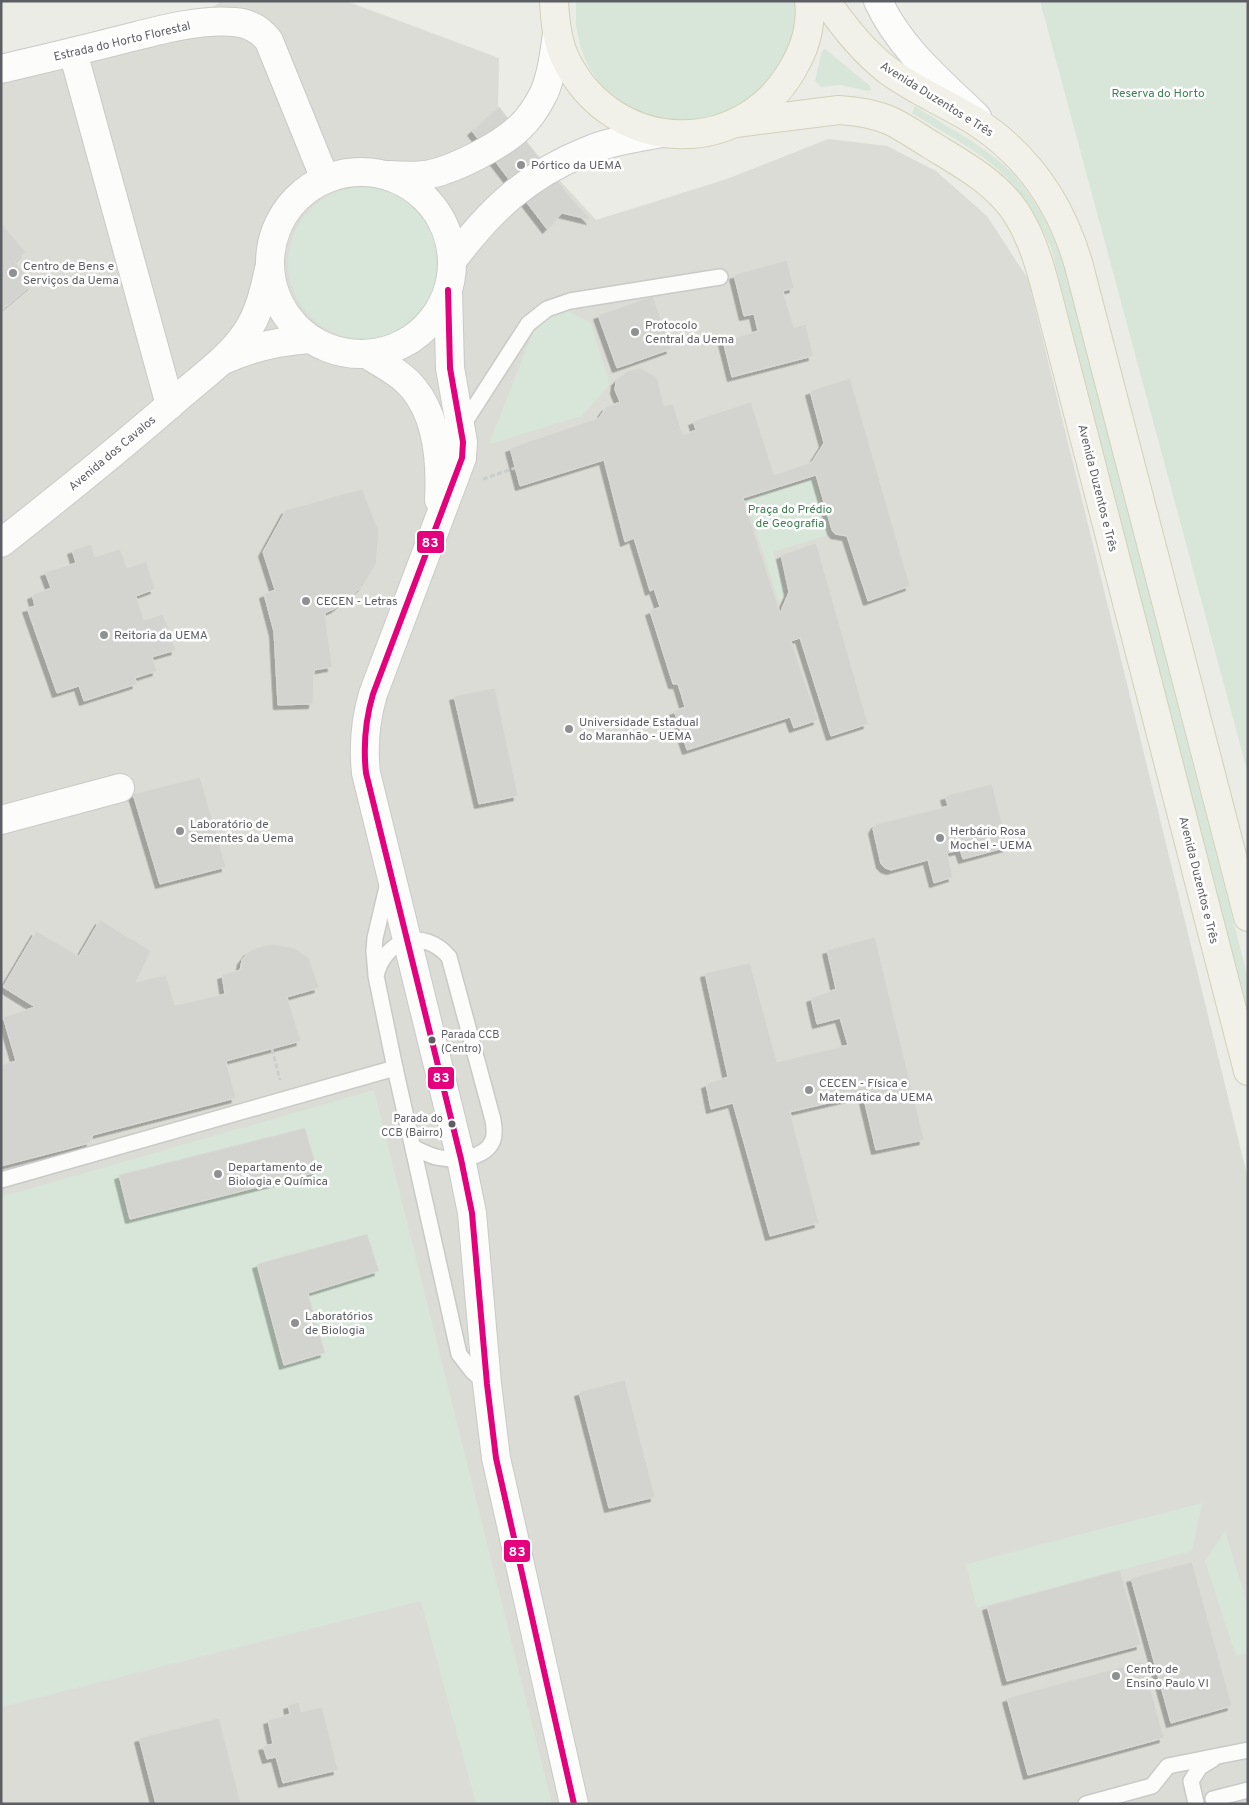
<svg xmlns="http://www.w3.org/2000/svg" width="1249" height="1805" viewBox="0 0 1249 1805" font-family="Overpass,sans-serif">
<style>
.education{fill:#dcdcd6}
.green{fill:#d7e6d9}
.building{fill:#d3d3d0;stroke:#dbdbd6;filter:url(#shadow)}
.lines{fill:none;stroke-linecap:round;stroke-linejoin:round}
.lane-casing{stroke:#c9c9c7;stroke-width:18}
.street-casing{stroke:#c9c9c7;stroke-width:30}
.secondary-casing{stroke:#c9c9c8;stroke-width:30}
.primary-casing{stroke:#d1d0b8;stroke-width:30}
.path{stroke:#c9cdcc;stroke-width:3;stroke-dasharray:5 2.5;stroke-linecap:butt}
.lane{stroke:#fcfcfb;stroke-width:15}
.street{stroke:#fcfcfb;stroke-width:28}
.secondary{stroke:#fcfcfb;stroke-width:28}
.primary{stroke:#f1f1e9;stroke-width:28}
.bus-1-casing{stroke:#fff;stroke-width:10}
.bus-1{stroke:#e5007d;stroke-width:6}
.poi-dot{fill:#8f9092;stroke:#fff;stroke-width:2}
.bus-dot{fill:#5d5e64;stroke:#fff;stroke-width:2}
.labels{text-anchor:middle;stroke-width:5;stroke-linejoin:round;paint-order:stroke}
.bus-label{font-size:11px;fill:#5d5e64;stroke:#fff;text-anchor:start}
.street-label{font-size:12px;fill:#5d5e64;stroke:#fff}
.park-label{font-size:12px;fill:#3f8154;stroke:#fff}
.poi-label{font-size:12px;fill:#5d5e64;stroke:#fff;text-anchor:start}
.line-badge{stroke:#fff;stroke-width:2}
.badge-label{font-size:14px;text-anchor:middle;font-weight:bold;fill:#fff}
</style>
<defs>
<filter id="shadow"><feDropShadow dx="-4.5" dy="4.5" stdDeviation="0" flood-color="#0004"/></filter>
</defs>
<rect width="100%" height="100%" fill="#ecece7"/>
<path class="education" d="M222,1H346L499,58L498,113L596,220L727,179L828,139L887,146L936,171L987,216L1028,279L1248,1179V1804H1V69L181,27Z"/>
<g class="green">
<path d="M576,1H795V26L791,46L773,82L724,118L664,122L627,108L611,96L598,81L587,64L580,45L576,26Z"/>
<path d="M1040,1H1248V774Z"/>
<path d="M825,49L870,86L871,90L868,91L840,85L821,87L815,81L822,51Z"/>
<path d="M915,106C947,127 984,145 1011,172C1035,197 1051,229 1063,262L1248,978V1015L1051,248C1040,223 1026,199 1008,179C984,153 942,132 912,113Z"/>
<circle cx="364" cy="263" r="76"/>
<path d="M545,301L590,322L610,384L582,416L489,444Z"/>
<path d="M814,479L830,534L773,552L785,591L780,604L746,500Z"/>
<path d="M374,1090L552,1804H476L421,1601L1,1707V1197Z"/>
<path d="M1202,1503L1192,1551L977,1608L966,1564Z"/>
<path d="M1225,1531L1248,1606V1653L1236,1656L1205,1561Z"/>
</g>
<g class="building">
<path d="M499,107L572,199L591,220L562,213L547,229L472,131Z"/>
<path d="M1,223L26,252L15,262L33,284L1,311Z"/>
<path d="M787,260L794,288L783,291L794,328L806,324L813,356L732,377L723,341L758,331L754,314L744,316L734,275Z"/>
<path d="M653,296L671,349L617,368L598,315Z"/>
<path d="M639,368L657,377L664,406L673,404L683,435L696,430L693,421L751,402L774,475L812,462L824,443L810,391L850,378L910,586L868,601L847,536L835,534L832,530L816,475L743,498L780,613L789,592L781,555L816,543L868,724L831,736L800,638L791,641L818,720L794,728L790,717L687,750L674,711L685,707L678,684H673L650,611L660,607L654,589L650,591L634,538L625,542L604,460L520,486L510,448L599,418L606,407L620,402L615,390L616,381L626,372Z"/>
<path d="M362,489L379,531L376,564L363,586L336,608L325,613L332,667L314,670L313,704L278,705L274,632L264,594L275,590L263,552L286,510Z"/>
<path d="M91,544L95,557L120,549L127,568L146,561L155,589L136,596L144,620L163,614L176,650L152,657L157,671L135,678L137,684L84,701L79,686L57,693L27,608L35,606L32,595L51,588L45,572L76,563L72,550Z"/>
<path d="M495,688L518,796L479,804L454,696Z"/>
<path d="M200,777L226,867L160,884L133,794Z"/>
<path d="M992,784L1008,847L963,859L960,850L947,853L953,877L934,883L928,860L891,870L885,868L881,864L873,829L876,824L948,806L945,796Z"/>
<path d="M100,920L151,951L136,982L166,975L175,1005L225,994L222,975L240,970L242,960L249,951L262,946L273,944L294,948L309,958L319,988L287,997L301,1041L226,1061L236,1098L93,1135L90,1143L1,1166V1065L16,1061L3,1017L35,1007L3,987L36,931L79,956Z"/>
<path d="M875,937L924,1140L876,1150L863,1095L790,1112L819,1223L770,1236L733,1103L711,1109L706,1084L728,1077L705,973L750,963L777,1062L848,1045L840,1018L817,1024L811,998L836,989L827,950Z"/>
<path d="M305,1128L318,1172L130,1219L119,1175Z"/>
<path d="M367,1234L379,1271L308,1293L325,1353L284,1365L257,1264Z"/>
<path d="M625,1380L655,1497L609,1508L579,1392Z"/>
<path d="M1192,1562L1232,1706L1171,1723L1131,1578Z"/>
<path d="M1120,1570L1141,1645L1007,1681L987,1606Z"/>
<path d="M1143,1661L1164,1738L1028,1775L1007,1698Z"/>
<path d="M299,1702L301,1712L322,1707L338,1770L283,1783L276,1757L267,1759L263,1746L273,1744L268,1720L290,1714L288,1705Z"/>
<path d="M219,1718L241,1804H156L139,1738Z"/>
</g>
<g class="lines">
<g class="lane-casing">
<g id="lane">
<path d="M461,428L528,324L547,309L570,301L720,277"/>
<path d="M376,974L374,951L375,938L388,883"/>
<path d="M414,1148C421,1151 429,1155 436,1157C454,1161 485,1160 493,1140C495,1134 494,1126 493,1120L449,957C424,927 384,939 376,976L395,1068L459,1354L472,1371L487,1384"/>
<path d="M1,1180L395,1068"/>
<path d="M1196,1803L1191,1781L1200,1767L1213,1759"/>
<path d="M1086,1804L1152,1786L1168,1766L1248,1750"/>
<path d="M1216,1804L1213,1799L1248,1790"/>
</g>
</g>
<g class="street-casing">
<g id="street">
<path d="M73,52L170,405"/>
<path d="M1,69C43,59 86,49 128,38C160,30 200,19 234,22C249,23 260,29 269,41L325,179"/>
<circle cx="361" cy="263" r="91"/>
<path d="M389,175C403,176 418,177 431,174C457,168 500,146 519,128C529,119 538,105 544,93C552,74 554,54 557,34"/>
<path d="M452,261C490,210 527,175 587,151C610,141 637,138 661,133"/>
<path d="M448,290L450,368L463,442L462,458L373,694C365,721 363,745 366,773L461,1159L472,1213L487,1384L496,1458L574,1804"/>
<path d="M368,355C384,365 402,374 414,389C438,419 441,463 439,500"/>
<path d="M226,359C253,347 280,341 310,339"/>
<path d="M1,543C62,495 122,447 180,396C202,377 230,357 246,333C259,314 264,292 269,269"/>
<path d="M1,820L120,788"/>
</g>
</g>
<g class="secondary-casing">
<path id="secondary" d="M878,1C900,49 941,82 977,117"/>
</g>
<g class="primary-casing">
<g id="primary">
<path d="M554,1C555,21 557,42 566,60C614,157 746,160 796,63C806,45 812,22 809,1"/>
<path d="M826,1C843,26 862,50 886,69C913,90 946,103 975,121C1028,155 1062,206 1079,266L1248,917"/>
<path d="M736,123L839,110C857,111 875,114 891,121C905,128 918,137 931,145C962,164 994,181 1015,211C1030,234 1038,259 1045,285L1248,1071"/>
</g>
</g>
<g class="path">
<path d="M483,479L515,468"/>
<path d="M272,1049L280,1080"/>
</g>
<use href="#lane" class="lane"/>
<use href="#street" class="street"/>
<use href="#secondary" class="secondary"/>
<use href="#primary" class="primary"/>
<g class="bus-1-casing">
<path id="bus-1" d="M448,290L450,368L463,442L462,458L373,694C365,721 363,745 366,773L461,1159L472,1213L487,1384L496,1458L574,1804"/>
</g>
<use href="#bus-1" class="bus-1"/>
</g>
<g class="poi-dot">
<circle cx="521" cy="165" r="5"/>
<circle cx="13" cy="273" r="5"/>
<circle cx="635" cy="332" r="5"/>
<circle cx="306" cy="601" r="5"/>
<circle cx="104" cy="635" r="5"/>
<circle cx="569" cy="729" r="5"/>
<circle cx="180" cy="831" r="5"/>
<circle cx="940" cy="838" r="5"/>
<circle cx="809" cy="1090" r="5"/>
<circle cx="218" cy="1174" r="5"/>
<circle cx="295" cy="1323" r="5"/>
<circle cx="1116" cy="1676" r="5"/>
</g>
<g class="bus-dot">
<circle cx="432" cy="1040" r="4.5"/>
<circle cx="452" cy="1124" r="4.5"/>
</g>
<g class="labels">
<g class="bus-label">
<text x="441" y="1038">Parada CCB<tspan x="441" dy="14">(Centro)</tspan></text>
<text x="443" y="1122" text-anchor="end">Parada do<tspan x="443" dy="14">CCB (Bairro)</tspan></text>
</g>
<g class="street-label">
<text transform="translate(122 41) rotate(-13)" y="4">Estrada do Horto Florestal</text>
<text transform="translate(937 99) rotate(32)" y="4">Avenida Duzentos e Três</text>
<text transform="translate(112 453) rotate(-40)" y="4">Avenida dos Cavalos</text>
<text transform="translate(1098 488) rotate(76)" y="4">Avenida Duzentos e Três</text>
<text transform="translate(1199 880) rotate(76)" y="4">Avenida Duzentos e Três</text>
</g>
<g class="park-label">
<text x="1158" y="97">Reserva do Horto</text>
<text x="790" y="513">Praça do Prédio<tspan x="790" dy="14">de Geografia</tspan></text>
</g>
<g class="poi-label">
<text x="531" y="169">Pórtico da UEMA</text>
<text x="23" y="270">Centro de Bens e<tspan x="23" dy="14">Serviços da Uema</tspan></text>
<text x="645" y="329">Protocolo<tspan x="645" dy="14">Central da Uema</tspan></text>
<text x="316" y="605">CECEN - Letras</text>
<text x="114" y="639">Reitoria da UEMA</text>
<text x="579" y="726">Universidade Estadual<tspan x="579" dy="14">do Maranhão - UEMA</tspan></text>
<text x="190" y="828">Laboratório de<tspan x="190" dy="14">Sementes da Uema</tspan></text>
<text x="950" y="835">Herbário Rosa<tspan x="950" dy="14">Mochel - UEMA</tspan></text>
<text x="819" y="1087">CECEN - Física e<tspan x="819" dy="14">Matemática da UEMA</tspan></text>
<text x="228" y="1171">Departamento de<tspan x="228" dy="14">Biologia e Química</tspan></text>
<text x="305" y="1320">Laboratórios<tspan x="305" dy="14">de Biologia</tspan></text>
<text x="1126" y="1673">Centro de<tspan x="1126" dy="14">Ensino Paulo VI</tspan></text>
</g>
</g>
<g class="line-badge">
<rect x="416" y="530" width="29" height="24" rx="5" fill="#e5007d"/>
<rect x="427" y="1066" width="28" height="24" rx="5" fill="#e5007d"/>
<rect x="503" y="1539" width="28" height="24" rx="5" fill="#e5007d"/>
</g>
<g class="badge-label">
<text x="430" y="547">83</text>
<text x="441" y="1082">83</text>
<text x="517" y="1556">83</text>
</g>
<rect width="1249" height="1805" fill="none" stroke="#5d5e64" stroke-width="5"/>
</svg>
